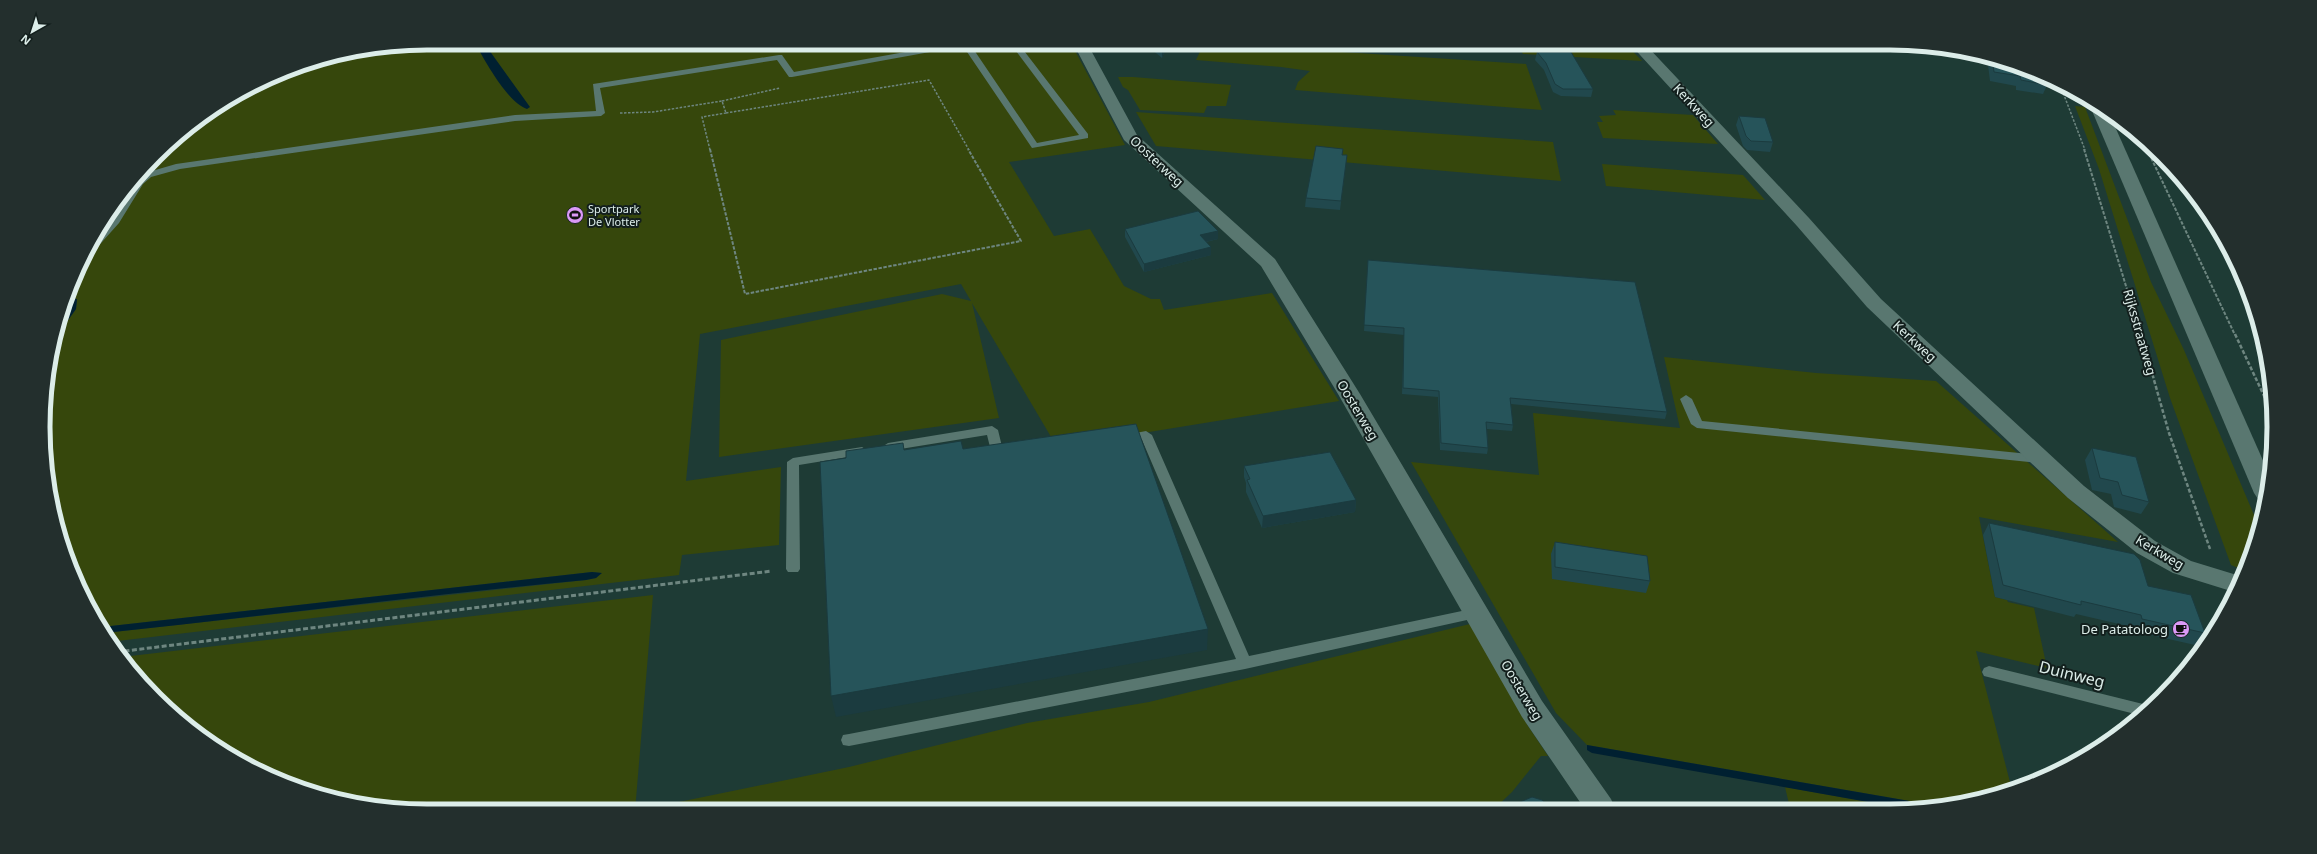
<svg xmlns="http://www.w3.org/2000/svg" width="2317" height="854" viewBox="0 0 2317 854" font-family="'Noto Sans',sans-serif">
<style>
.green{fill:#36470c}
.water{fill:#002031}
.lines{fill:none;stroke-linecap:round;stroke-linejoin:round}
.path-far3{stroke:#6e8680;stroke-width:1.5;stroke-dasharray:2.5 1.5;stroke-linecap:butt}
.path-far2{stroke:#6e8680;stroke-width:2;stroke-dasharray:3.5 1.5;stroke-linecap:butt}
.path-far1{stroke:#6e8680;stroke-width:2.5;stroke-dasharray:4 2;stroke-linecap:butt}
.path{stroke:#6e8680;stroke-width:3;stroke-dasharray:5 2.5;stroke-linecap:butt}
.lane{fill:#597770;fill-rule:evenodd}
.street{fill:#597770;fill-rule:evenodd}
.secondary{fill:#597770;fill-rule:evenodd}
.wall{fill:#21484d}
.shaded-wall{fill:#1b3b3f}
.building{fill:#26545a;stroke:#1b3b3f}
.labels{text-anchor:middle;stroke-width:4;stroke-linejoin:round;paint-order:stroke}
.far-poi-label{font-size:11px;fill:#dcede9;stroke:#131f1d;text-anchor:start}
.street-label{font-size:13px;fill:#dcede9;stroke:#131f1d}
.poi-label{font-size:13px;fill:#dcede9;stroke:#131f1d;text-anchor:end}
.near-street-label{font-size:16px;fill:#dcede9;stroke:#131f1d}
.rim{fill:none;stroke:#dcede9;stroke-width:5}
</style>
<rect width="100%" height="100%" fill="#1e3b35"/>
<g class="green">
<path d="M427,43H1071L1125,145L1009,162L1054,236L1090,229L1124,286L1151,299H1160L1164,310L1272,293L1339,401L1057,447L972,303L999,418L719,457L721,340L942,294L971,301L961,284L700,334L686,481L781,467L779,545L682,555L679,575L109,642L104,633L586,580L596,578L601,573L592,572L102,627L56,526L44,452L46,377L61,330L76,309L77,299L70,298L83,257L122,193L174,138L280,72L352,50Z"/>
<path d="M1204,43L1526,64L1542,110L1295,90L1298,82L1310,71L1281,67L1196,60Z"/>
<path d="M1516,43H1625L1642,61L1523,54Z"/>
<path d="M1118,77H1133L1231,85L1226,106H1207L1204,113L1140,110L1128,90L1123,87Z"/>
<path d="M2075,106L2085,107L2151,282L2184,350L2260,529L2243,570L2231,565L2170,398L2099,169Z"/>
<path d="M1613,110L1693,115L1718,144L1603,138L1597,122H1603L1599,116L1616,115Z"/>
<path d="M1136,112L1553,142L1561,181L1156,146Z"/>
<path d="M1602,164L1743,175L1765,200L1606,186Z"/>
<path d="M1664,357L1816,373L1936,381L2118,542L1979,517L1995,597L2007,600L2008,602L2034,608L2047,668L1976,651L2011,786L1944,807L1587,745L1556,713L1411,462L1539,475L1533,413L1680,428Z"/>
<path d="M653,595L635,811H427L328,798L213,746L156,699L122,657Z"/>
<path d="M1474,623L1528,726L1548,756H1541L1512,792L1494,809L635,811L849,767L1027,723L1149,702Z"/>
<path d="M1785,787L1902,808H1790Z"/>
</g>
<g class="water">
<path d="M475,43H484L530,107L527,109C508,103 485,61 475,43Z"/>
<path d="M70,298L77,299L76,309L61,330Z"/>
<path d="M592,572L602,573L596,578L586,580C425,595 265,616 104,633L102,627Z"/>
<path d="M1587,745L1944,807L1902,808L1592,753L1587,750Z"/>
</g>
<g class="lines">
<g class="path-far3">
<path d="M2059,82L2085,150"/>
<path d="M722,101L780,88"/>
<path d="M620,113L653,112L722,101L726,113"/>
<path d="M726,113L929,80L969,150"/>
<path d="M2142,139L2147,150"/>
<path d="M710,150L702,117L726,113"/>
</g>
<g class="path-far2">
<path d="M710,149L745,294L1021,241L968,149"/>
<path d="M2084,149L2141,335"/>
<path d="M2147,149L2235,335"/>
</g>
<g class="path-far1">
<path d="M2141,334L2169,433L2210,549"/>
<path d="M2235,334L2272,413"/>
</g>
<path class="path" d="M117,652L772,571"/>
<g class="lane">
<path d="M955,43H971L970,44L1037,143L1079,135L1010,43H1018L1088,134V138L1032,148L963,46L792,77H789L777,60L600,88L605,113L601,116L515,121L180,169L151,177L143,184L119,223L86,260L82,261L93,240L112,220L136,180L145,173L176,164L515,115L596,111L593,84L779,55H782L794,72Z"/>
<path d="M1686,395L1692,399L1702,421L2040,455L2046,459L2040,463L1697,428L1691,424L1680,399Z"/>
<path d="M992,426L998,430L1005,459L999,463L993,459L987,435L888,451L882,447L888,443Z"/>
<path d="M1146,431L1152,435L1249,656L1476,608L1481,609L1483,613L1481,617L1476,618L1245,669L849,746L843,745L841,740L843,735L849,734L1236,659L1142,440L1124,443L1118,439L1120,436Z"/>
<path d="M862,447L868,451L866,454L799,465L800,569L798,572H788L786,569L787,462L793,458Z"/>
<path d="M1989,666L2147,705L2151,706L2143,716L1984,676L1982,672L1984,668Z"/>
</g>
<g class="street">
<path d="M1073,43H1087L1137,135L1275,259L1360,394L1542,701L1611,799L1615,808H1584L1522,717L1338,394L1261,266L1124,140Z"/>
<path d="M1629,43H1644L1809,218L1881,299L2084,486L2155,541L2191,561L2240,576L2234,592L2173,573L2137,553L2068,498L1867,307L1797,226Z"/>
</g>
<path class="secondary" d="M2093,103L2109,113L2269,474L2265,501L2258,499L2254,493L2090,106Z"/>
</g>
<g class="wall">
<path d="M1144,43H1168L1162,58Z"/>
<path d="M1537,52L1593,89L1591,97L1561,96L1553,92L1544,70L1535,60Z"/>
<path d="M1984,55L1989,56L2046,77L2047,85L2043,94L2016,90V86L1990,81L1987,57H1984Z"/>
<path d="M1739,116L1773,142L1770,152L1747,150L1743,146L1736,125Z"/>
<path d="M1342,155H1347L1340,210L1305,207L1306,198Z"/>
<path d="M1125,229L1218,239L1206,242L1211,247V255L1144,272L1125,237Z"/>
<path d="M1368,260L1667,412L1665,419L1511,404L1513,425L1512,431L1487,429L1488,448L1487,454L1440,450L1438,397L1402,394L1404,335L1364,331Z"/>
<path d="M2092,448L2149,502L2141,514L2114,507L2111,494L2092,490L2085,460Z"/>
<path d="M1244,466L1356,500L1355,512L1262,528L1246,492V483L1244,477Z"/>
<path d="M1989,523L2148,586L2205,633L2195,645L2133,631L2132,627L2076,614L2074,617L1995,597L1983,535Z"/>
<path d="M1555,542L1650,581L1646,593L1552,579L1551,554Z"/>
<path d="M1520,802L1552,809H1518Z"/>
</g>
<g class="shaded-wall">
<path d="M1165,43H1168L1162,58V50Z"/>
<path d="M1218,231V239L1200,243V235Z"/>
<path d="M1211,247V255L1144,272V264Z"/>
<path d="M1356,500L1355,512L1262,528L1263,516Z"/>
<path d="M1208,629L1207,650L836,717L831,696Z"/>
</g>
<g class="building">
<path d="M1153,43H1165L1162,50Z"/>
<path d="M1537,52H1571L1593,89H1563L1555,84L1546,63Z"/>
<path d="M1992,57L2046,77L2047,85L2021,80L2020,76L1994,72Z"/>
<path d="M1739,116L1765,118L1773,142L1751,141L1746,136Z"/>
<path d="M1316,146L1343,149L1342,155H1347L1341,201L1306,198Z"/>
<path d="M1198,211L1218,231L1200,235L1211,247L1144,264L1125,229Z"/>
<path d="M1368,260L1635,282L1667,412L1510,398L1513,425L1486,422L1488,448L1441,443L1439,391L1403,388L1404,328L1364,325Z"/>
<path d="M1136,424L1208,629L831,696L820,462L846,458V451L903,443L904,450L961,441L963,449Z"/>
<path d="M2092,448L2136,457L2149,502L2122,495L2118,482L2100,478Z"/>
<path d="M1330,452L1356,500L1263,516L1247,480L1250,479L1244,466Z"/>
<path d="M1989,523L2134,554L2140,560L2148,586L2191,595L2205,633L2142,619L2141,615L2081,601V605L2003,585Z"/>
<path d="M1555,542L1647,556L1650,581L1555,567Z"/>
<path d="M1532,797L1542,800L1552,809H1520V802Z"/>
</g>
<defs>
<g id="stadium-disc" transform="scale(0.9)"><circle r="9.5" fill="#db99f6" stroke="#131f1d"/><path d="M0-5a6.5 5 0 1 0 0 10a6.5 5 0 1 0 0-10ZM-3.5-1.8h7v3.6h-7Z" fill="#111"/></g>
<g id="cafe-disc" transform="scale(0.9)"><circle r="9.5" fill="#db99f6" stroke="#131f1d"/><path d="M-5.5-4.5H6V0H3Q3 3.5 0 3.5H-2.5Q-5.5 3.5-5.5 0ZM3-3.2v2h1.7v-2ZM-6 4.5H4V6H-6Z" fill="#111"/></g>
</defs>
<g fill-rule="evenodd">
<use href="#stadium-disc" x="575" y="215"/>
<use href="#cafe-disc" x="2181" y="629"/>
</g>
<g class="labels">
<g class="far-poi-label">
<text x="588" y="213">Sportpark<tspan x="588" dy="13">De Vlotter</tspan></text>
</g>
<g class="street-label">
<text transform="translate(1694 105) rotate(47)" y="5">Kerkweg</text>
<text transform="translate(1157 161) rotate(43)" y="5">Oosterweg</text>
<text transform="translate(2140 332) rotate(74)" y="5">Rijksstraatweg</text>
<text transform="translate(1915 341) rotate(43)" y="5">Kerkweg</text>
<text transform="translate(1358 410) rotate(59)" y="5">Oosterweg</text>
<text transform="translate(2160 552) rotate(31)" y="5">Kerkweg</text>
<text transform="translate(1522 690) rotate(59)" y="5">Oosterweg</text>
</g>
<g class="poi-label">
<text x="2168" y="634">De Patatoloog</text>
</g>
<g class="near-street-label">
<text transform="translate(2072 674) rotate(14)" y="6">Duinweg</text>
</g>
</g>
<path d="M0 0H2317V854H0ZM427 50H1890A377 377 0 0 1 2267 427V427A377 377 0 0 1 1890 804H427A377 377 0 0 1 50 427V427A377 377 0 0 1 427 50Z" fill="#232f2d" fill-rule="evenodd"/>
<path class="rim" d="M427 50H1890A377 377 0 0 1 2267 427V427A377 377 0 0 1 1890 804H427A377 377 0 0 1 50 427V427A377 377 0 0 1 427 50Z"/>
<g transform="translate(32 32) rotate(219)" stroke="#131f1d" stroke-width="3" paint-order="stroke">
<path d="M0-3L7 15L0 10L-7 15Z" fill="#dcede9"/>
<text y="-6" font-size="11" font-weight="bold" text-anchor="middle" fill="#dcede9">N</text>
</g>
</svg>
